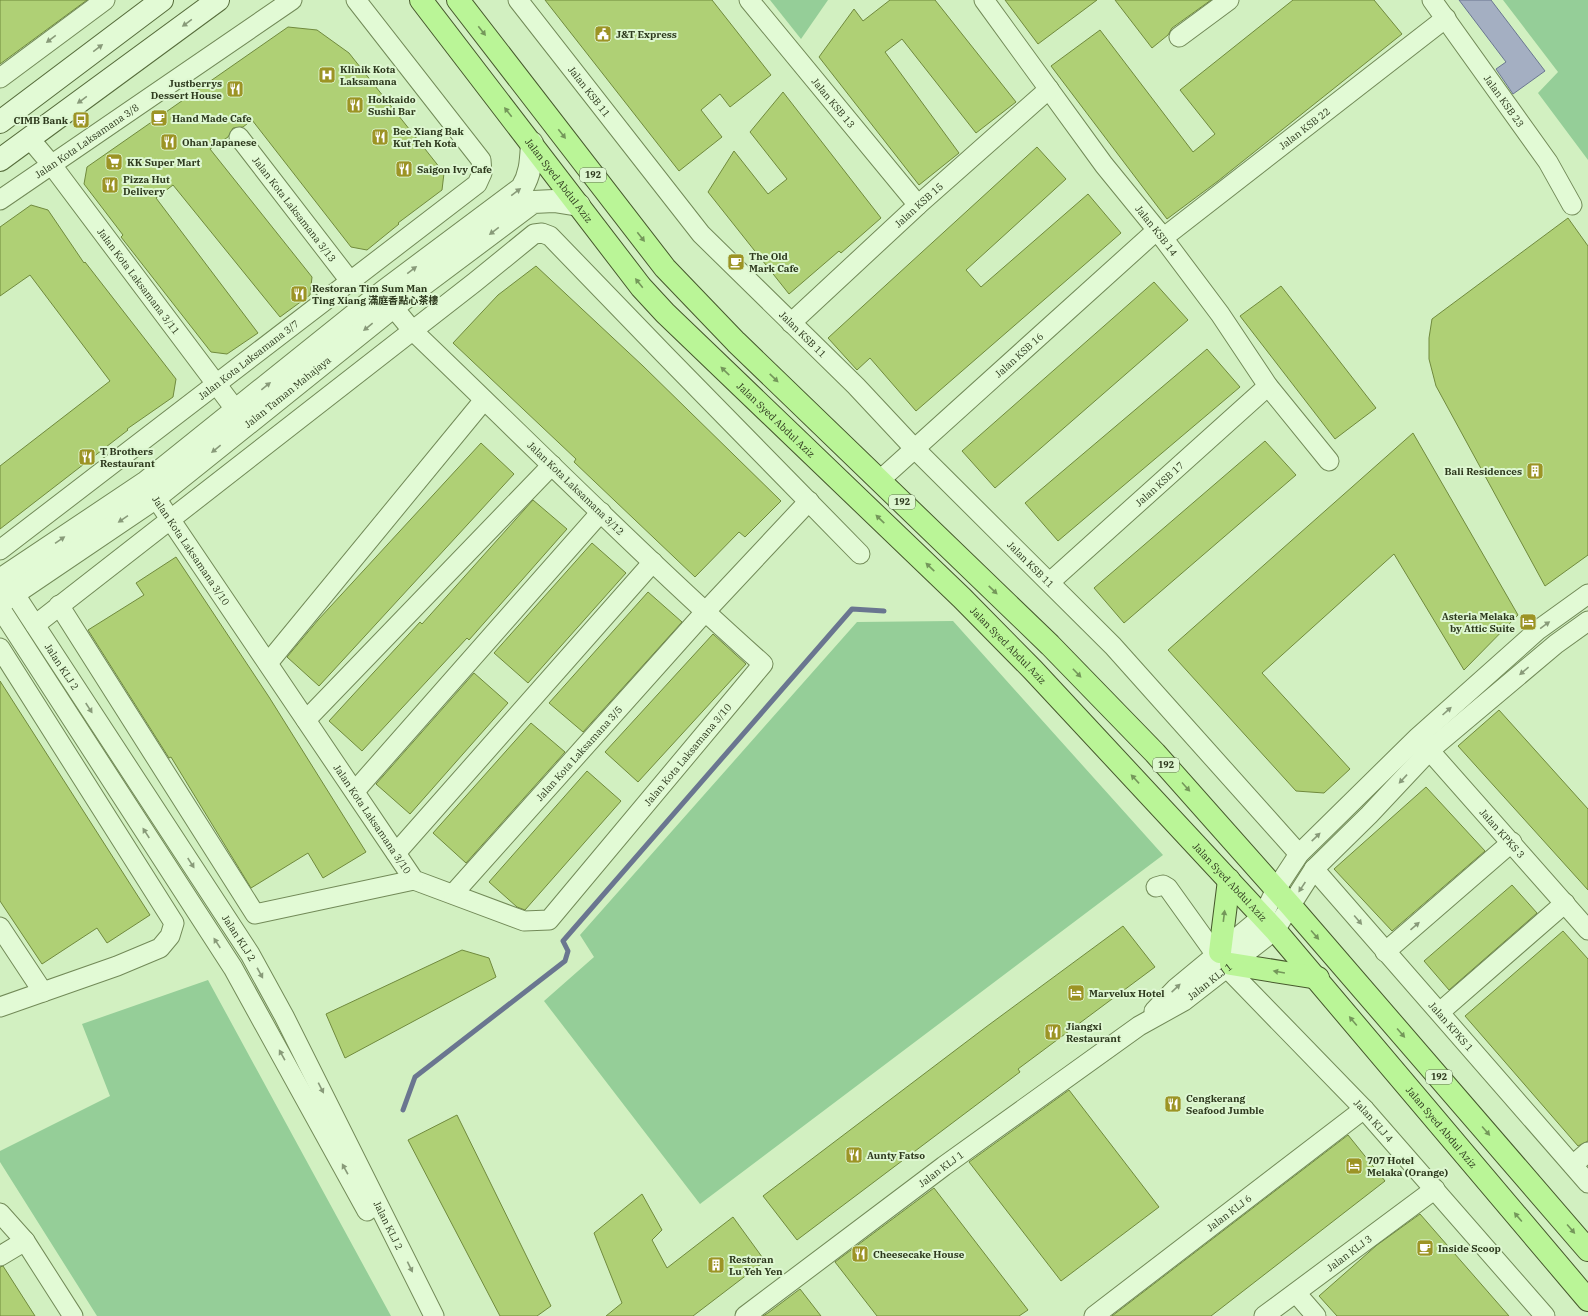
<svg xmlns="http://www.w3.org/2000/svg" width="1588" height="1316" viewBox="0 0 1588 1316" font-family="'IBM Plex Serif','Noto Sans SC',serif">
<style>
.green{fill:#95ce98}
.water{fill:#a4afc2;stroke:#6a7690}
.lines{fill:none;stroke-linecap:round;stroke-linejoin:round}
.stream{stroke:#6a7690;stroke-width:5}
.building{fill:#afd075;stroke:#708a3d}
.minor-casing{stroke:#728a58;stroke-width:21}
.tertiary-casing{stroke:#728a58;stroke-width:24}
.secondary-casing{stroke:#566c3b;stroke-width:24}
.primary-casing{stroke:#46582c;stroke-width:24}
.minor{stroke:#e2fad5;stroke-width:19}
.tertiary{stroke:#e2fad5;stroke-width:22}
.secondary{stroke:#e2fad5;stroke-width:22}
.primary{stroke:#baf597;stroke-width:22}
.oneway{fill:#889a79}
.oneway2{fill:#74975a}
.labels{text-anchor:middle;stroke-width:4;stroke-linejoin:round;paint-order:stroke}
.shield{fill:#def7d1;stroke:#627253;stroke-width:1}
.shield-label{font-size:9px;font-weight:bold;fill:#2d391d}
.poi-label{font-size:10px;font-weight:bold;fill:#2d391d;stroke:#def7d1;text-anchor:start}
.street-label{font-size:10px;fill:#2d391d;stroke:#def7d1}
</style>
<rect width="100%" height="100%" fill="#d2f0c1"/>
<g class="green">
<path d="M770,0H828L801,39Z"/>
<path d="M1503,0H1588V160L1538,93L1558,72Z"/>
<path d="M953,621L1163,855L700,1204L544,1001L594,957L580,935L857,622Z"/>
<path d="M208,980L391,1316H97L0,1162V1151L110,1096L82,1024Z"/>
</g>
<path class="water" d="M1459,0H1491L1545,71L1513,94L1496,69L1506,62Z"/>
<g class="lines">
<path class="stream" d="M403,1110L415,1077L565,961L568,951L563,941L852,609L884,611"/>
</g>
<g class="building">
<path d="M0,0H87L0,64Z"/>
<path d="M545,0H712L771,75L730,107L720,94L701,110L722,137L679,171Z"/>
<path d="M890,0H935L1016,102L976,133L902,39L885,52L959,153L919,185L819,57L854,9L863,21Z"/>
<path d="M1005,0H1097L1038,44Z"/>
<path d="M1115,0H1211L1172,28L1168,35L1152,48Z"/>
<path d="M1293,0H1374L1402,34L1218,181L1167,219L1051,66L1100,30L1193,152L1215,134L1180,90Z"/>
<path d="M288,27L317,30L349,53L444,173L442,190L398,223L399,224L367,250L351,247L252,120L243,127L233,128L228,137L210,149L312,277L310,295L280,317L173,185L156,198L258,333L227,354L211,352L121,237L123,235L84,184L87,167Z"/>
<path d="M783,92L881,218L841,253L839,251L789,294L708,192L734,151L768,194L787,179L750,132Z"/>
<path d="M1037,147L1066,179L966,270L981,287L1088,194L1121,233L916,411L870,358L857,370L828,338Z"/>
<path d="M31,205L48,210L84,263L85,262L176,379L173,397L127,429L128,430L0,529V466L110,381L30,275L0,296V227Z"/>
<path d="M1568,218L1588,246V555L1545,586L1436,386L1429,359V338L1432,319Z"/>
<path d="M536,266L643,366L781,501L745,537L739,532L695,577L574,462L576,459L453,343L498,295Z"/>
<path d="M1154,282L1188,320L995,488L962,451Z"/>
<path d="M1281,286L1376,408L1335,439L1240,316Z"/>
<path d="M1207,349L1240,387L1058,541L1025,503Z"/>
<path d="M1413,433L1518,615L1464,670L1394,554L1262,673L1350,769L1324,793L1296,791L1168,650Z"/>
<path d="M1265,441L1296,475L1124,623L1094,588Z"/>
<path d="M481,443L514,474L319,686L287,657L318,620Z"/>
<path d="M533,500L567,529L469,640L467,638L362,751L329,721L420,622L422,624Z"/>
<path d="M592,543L626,573L528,683L494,653Z"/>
<path d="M176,557L269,697L366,852L323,878L308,853L251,888L171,757L169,758L88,630L144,595L136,583Z"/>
<path d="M648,592L682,622L583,732L549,703Z"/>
<path d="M713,634L746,664L638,782L605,752Z"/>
<path d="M474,673L508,703L410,814L376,784Z"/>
<path d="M0,681L150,915L107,943L97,928L42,964L0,901Z"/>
<path d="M1499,710L1588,809V890L1458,746Z"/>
<path d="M531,723L565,752L466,863L433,833Z"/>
<path d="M587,771L621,801L525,910L517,907L489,882Z"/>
<path d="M1426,787L1485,851L1392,931L1334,869Z"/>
<path d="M1512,885L1537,913L1449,990L1424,961Z"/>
<path d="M1123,926L1155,967L1018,1069L1020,1072L797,1240L763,1196L986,1027Z"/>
<path d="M1563,931L1588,959V1141L1578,1146L1465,1016Z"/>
<path d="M462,950L489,958L496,977L345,1058L326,1014Z"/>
<path d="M1069,1090L1159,1207L1061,1281L969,1162Z"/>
<path d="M457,1115L551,1306L537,1316H500L408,1140Z"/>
<path d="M1348,1135L1385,1181L1211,1316H1112Z"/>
<path d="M934,1188L1028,1310L1019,1316H877L835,1262Z"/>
<path d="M642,1194L662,1230L652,1240L667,1268L733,1217L765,1261L693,1316H606L622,1303L594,1233Z"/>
<path d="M1420,1214L1509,1316H1337L1319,1296L1377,1245Z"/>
<path d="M3,1266L35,1316H0V1267Z"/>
<path d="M800,1289L821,1316H763L768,1313Z"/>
</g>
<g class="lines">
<g class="minor-casing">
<g id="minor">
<path id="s1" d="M518,0L701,234L856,386L914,448L1113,646L1299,854"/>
<path id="s2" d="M749,0L918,205"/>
<path id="s3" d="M984,0L1104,165L1157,230L1220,314L1268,386L1329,461"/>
<path id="s4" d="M1432,0L1548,162L1572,205"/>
<path d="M1179,37L1229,0"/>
<path d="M0,78L105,0"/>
<path id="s5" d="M239,137L350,281"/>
<path id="s6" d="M30,139L51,164L244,421"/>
<path id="s7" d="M0,200L292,0"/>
<path id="s8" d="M1163,238L1446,18"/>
<path id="s9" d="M791,323L918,205L1049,89"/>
<path id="s10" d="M880,480L1157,230"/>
<path id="s11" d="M147,485L414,880L524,921L549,920L763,664C643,557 529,442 412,330L393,307"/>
<path id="s12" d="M0,550L477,184L482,173L481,160L356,0"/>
<path id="s13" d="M1050,582L1268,386"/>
<path id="s14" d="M1,592L14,593L250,954L284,1016L434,1316"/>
<path d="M59,605L255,914L414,880"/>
<path d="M0,608L233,968L367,1211"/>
<path d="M35,625L475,282L534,234L542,233L550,236L665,355L860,554"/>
<path d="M0,648L174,923L170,936L160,948L117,966L0,1007"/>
<path d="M268,663L484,400"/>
<path d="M306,720L552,465"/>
<path id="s15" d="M1421,741L1588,930"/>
<path d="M355,791L601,512"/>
<path d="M396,853L653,562"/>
<path id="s16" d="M1314,869L1588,1183"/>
<path d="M1156,887L1163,885L1168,888L1216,955"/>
<path id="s17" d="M453,894L705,612L809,501"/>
<path d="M0,927L43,992"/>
<path d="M1385,952L1512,842"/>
<path id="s18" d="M1226,967L1364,1109L1545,1316"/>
<path d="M1154,1011L1176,988L1263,916L1276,889L1299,854L1418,737L1538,630L1588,594"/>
<path d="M1440,1012L1565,903"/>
<path d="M1573,1165L1588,1152"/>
<path d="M0,1213L25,1241L73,1316"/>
<path d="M0,1256L25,1241"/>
<path d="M1296,1293L1316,1316"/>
<path id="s19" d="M745,1316L944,1166L1139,1026L1184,1001L1275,930L1314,869L1369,815L1430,750L1556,644L1588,621"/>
<path id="s20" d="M1094,1316L1364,1109"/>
<path id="s21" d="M1264,1316L1435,1189"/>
</g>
</g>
<g class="tertiary-casing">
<g id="tertiary">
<path d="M0,580L145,483L383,292L522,188C531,173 531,160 532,143"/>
<path id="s22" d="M0,603L155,498L393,307L533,202L554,201L579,205"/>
</g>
</g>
<g class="secondary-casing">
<g id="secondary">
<path d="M0,122L162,0"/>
<path d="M0,160L218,0"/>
</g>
</g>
<g class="primary-casing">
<g id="primary">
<path id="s23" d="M421,0L641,287L665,313L962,598L1033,670L1275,930L1588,1300"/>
<path d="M458,0L665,268L736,342L1050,645L1155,753L1290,905L1588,1250"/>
<path d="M1220,952L1229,880"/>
<path d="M1231,964L1318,978"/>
</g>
</g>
<use href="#minor" class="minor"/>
<use href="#tertiary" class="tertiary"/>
<use href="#secondary" class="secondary"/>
<use href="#primary" class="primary"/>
</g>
<defs><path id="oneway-solid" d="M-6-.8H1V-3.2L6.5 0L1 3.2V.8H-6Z"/></defs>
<g class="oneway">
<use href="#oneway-solid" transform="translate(187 23) rotate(144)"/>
<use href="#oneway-solid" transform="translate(51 39) rotate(143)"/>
<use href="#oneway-solid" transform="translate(98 48) rotate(-37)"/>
<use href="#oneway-solid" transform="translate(82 100) rotate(144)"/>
<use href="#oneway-solid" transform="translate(516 192) rotate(-37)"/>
<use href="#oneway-solid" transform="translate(494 231) rotate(143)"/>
<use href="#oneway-solid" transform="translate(412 270) rotate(-37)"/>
<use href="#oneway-solid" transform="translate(368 327) rotate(141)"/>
<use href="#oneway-solid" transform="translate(266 386) rotate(-39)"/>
<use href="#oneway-solid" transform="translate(216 449) rotate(141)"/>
<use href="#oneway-solid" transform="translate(123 519) rotate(146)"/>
<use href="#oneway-solid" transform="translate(60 540) rotate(-34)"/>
<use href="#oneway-solid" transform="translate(1545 625) rotate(-36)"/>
<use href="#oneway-solid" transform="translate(1524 671) rotate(140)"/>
<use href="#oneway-solid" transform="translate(89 708) rotate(57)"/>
<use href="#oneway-solid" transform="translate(1447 711) rotate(-42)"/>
<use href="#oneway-solid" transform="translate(1403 779) rotate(133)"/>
<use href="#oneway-solid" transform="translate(146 833) rotate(-123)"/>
<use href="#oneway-solid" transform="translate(1316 837) rotate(-44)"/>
<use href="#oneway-solid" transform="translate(191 863) rotate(57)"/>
<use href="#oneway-solid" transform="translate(1302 887) rotate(124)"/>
<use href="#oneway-solid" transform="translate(1358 920) rotate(50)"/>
<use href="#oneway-solid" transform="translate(1415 926) rotate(-41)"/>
<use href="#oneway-solid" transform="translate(217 943) rotate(-123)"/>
<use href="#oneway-solid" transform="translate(260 973) rotate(61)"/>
<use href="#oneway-solid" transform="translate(1176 988) rotate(-43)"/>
<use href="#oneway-solid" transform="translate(282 1055) rotate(-119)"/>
<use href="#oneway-solid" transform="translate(321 1088) rotate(63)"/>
<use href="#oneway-solid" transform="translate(345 1169) rotate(-119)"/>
<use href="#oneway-solid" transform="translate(410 1267) rotate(64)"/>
</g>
<g class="oneway2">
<use href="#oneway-solid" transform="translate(482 31) rotate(52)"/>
<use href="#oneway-solid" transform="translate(508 112) rotate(-128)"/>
<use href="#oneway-solid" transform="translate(562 134) rotate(52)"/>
<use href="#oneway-solid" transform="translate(641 237) rotate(52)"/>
<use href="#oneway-solid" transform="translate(639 283) rotate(-129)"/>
<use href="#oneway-solid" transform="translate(725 371) rotate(-136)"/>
<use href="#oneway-solid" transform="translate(774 378) rotate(44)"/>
<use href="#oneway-solid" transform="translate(880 519) rotate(-136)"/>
<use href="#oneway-solid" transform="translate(930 567) rotate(-136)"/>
<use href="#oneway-solid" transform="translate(993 590) rotate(44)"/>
<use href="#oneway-solid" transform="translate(1077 673) rotate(46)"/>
<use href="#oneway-solid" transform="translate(1135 779) rotate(-133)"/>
<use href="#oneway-solid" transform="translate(1186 787) rotate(48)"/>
<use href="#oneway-solid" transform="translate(1224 916) rotate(-83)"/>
<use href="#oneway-solid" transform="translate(1315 935) rotate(49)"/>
<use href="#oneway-solid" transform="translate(1279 972) rotate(-170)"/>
<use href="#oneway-solid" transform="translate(1353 1021) rotate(-130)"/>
<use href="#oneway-solid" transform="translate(1401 1033) rotate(49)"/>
<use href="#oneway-solid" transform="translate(1486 1131) rotate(49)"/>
<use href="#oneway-solid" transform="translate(1518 1217) rotate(-130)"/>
<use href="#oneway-solid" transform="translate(1571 1229) rotate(49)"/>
</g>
<defs>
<g id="civic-square" transform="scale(0.9)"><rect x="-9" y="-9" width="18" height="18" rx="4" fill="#9c9425" stroke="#def7d1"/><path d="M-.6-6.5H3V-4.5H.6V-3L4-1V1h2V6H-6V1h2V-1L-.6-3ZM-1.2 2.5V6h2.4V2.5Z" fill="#fff"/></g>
<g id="hospital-square" transform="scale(0.9)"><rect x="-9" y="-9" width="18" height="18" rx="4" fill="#9c9425" stroke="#def7d1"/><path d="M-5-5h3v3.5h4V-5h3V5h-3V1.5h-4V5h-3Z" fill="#fff"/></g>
<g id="restaurant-square" transform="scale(0.9)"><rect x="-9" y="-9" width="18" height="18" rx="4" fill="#9c9425" stroke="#def7d1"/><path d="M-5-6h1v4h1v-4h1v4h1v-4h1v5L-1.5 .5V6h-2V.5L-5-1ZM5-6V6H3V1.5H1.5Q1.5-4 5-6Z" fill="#fff"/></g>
<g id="cafe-square" transform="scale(0.9)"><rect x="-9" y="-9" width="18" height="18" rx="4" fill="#9c9425" stroke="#def7d1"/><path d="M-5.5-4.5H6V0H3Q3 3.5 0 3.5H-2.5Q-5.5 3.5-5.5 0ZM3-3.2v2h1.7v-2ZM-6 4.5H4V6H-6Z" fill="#fff"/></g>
<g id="bus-square" transform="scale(0.9)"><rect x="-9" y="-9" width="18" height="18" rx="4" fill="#9c9425" stroke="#def7d1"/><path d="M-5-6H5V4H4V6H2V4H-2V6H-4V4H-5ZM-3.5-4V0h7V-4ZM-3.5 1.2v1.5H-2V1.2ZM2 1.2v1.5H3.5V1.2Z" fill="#fff"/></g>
<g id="supermarket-square" transform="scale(0.9)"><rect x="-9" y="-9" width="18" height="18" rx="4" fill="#9c9425" stroke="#def7d1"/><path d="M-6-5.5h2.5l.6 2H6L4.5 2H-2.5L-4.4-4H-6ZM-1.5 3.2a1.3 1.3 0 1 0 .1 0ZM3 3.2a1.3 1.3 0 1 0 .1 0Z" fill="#fff"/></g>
<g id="building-square" transform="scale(0.9)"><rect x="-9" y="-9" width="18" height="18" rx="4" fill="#9c9425" stroke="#def7d1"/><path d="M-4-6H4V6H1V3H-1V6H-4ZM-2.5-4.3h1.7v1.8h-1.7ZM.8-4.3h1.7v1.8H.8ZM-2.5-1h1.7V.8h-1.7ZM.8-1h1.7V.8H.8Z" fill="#fff"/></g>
<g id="hotel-square" transform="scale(0.9)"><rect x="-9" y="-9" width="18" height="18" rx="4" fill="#9c9425" stroke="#def7d1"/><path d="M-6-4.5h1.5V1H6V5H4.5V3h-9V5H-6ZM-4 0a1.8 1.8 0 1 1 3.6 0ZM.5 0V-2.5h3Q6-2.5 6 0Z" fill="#fff"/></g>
</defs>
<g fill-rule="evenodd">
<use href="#civic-square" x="603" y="34"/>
<use href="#hospital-square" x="327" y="75"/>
<use href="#restaurant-square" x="235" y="89"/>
<use href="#restaurant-square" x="355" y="105"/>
<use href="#cafe-square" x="159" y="118"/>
<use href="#bus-square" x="81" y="120"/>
<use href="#restaurant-square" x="380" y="137"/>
<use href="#restaurant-square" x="169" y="142"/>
<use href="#supermarket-square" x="114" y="162"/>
<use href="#restaurant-square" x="404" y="169"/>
<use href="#restaurant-square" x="110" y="185"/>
<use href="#cafe-square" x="736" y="262"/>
<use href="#restaurant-square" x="299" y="294"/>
<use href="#restaurant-square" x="87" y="457"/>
<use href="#building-square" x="1535" y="471"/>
<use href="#hotel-square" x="1528" y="622"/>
<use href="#hotel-square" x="1076" y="993"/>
<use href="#restaurant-square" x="1053" y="1032"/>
<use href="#restaurant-square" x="1173" y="1104"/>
<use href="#restaurant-square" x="854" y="1155"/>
<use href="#hotel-square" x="1354" y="1166"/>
<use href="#cafe-square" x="1425" y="1248"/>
<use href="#restaurant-square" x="860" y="1254"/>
<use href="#building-square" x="716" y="1265"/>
</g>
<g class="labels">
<g class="shield">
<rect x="580" y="168" width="26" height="14" rx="3"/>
<rect x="889" y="495" width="26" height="14" rx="3"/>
<rect x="1153" y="758" width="26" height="14" rx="3"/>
<rect x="1426" y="1070" width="26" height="14" rx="3"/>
</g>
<g class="shield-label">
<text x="593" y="178">192</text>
<text x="902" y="505">192</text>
<text x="1166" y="768">192</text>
<text x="1439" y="1080">192</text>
</g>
<g class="poi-label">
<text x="616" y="38">J&amp;T Express</text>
<text x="340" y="73">Klinik Kota<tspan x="340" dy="12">Laksamana</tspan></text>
<text x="222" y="87" text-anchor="end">Justberrys<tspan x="222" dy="12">Dessert House</tspan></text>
<text x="368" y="103">Hokkaido<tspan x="368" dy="12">Sushi Bar</tspan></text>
<text x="172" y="122">Hand Made Cafe</text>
<text x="68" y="124" text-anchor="end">CIMB Bank</text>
<text x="393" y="135">Bee Xiang Bak<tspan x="393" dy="12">Kut Teh Kota</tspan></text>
<text x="182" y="146">Ohan Japanese</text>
<text x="127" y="166">KK Super Mart</text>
<text x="417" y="173">Saigon Ivy Cafe</text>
<text x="123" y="183">Pizza Hut<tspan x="123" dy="12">Delivery</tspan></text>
<text x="749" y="260">The Old<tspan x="749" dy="12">Mark Cafe</tspan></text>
<text x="312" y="292">Restoran Tim Sum Man<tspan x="312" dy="12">Ting Xiang 滿庭香點心茶樓</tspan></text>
<text x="100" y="455">T Brothers<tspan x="100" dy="12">Restaurant</tspan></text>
<text x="1522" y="475" text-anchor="end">Bali Residences</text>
<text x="1515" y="620" text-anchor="end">Asteria Melaka<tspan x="1515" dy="12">by Attic Suite</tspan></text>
<text x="1089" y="997">Marvelux Hotel</text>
<text x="1066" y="1030">Jiangxi<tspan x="1066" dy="12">Restaurant</tspan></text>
<text x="1186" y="1102">Cengkerang<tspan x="1186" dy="12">Seafood Jumble</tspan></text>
<text x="867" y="1159">Aunty Fatso</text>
<text x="1367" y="1164">707 Hotel<tspan x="1367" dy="12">Melaka (Orange)</tspan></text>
<text x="1438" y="1252">Inside Scoop</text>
<text x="873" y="1258">Cheesecake House</text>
<text x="729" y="1263">Restoran<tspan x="729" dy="12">Lu Yeh Yen</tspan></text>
</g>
<g class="street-label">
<text dy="4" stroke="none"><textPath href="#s1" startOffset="116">Jalan KSB 11</textPath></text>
<text dy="4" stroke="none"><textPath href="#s4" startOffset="124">Jalan KSB 23</textPath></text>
<text dy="4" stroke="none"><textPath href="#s2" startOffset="133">Jalan KSB 13</textPath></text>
<text dy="4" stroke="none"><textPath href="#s8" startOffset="179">Jalan KSB 22</textPath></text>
<text dy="4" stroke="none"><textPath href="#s7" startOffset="105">Jalan Kota Laksamana 3/8</textPath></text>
<text dy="4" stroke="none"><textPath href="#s23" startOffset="227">Jalan Syed Abdul Aziz</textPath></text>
<text dy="4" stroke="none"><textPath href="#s9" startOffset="174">Jalan KSB 15</textPath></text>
<text dy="4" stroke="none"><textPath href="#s5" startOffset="91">Jalan Kota Laksamana 3/13</textPath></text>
<text dy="4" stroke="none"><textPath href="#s3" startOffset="288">Jalan KSB 14</textPath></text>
<text dy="4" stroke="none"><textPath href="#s6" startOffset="179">Jalan Kota Laksamana 3/11</textPath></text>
<text dy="4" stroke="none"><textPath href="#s1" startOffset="440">Jalan KSB 11</textPath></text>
<text dy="4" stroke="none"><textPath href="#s10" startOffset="187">Jalan KSB 16</textPath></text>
<text dy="4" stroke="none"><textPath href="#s12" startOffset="313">Jalan Kota Laksamana 3/7</textPath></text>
<text dy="4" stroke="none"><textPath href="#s22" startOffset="357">Jalan Taman Mahajaya</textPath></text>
<text dy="4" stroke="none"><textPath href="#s23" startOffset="551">Jalan Syed Abdul Aziz</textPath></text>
<text dy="4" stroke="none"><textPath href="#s13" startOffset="147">Jalan KSB 17</textPath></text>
<text transform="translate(576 488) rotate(44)" y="4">Jalan Kota Laksamana 3/12</text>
<text dy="4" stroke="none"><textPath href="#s11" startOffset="79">Jalan Kota Laksamana 3/10</textPath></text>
<text dy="4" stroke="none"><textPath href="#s1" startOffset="764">Jalan KSB 11</textPath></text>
<text dy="4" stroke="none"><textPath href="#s23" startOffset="875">Jalan Syed Abdul Aziz</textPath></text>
<text dy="4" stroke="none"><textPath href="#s14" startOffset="101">Jalan KLJ 2</textPath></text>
<text dy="4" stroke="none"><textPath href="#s17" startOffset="189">Jalan Kota Laksamana 3/5</textPath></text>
<text dy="4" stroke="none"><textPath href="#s11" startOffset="835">Jalan Kota Laksamana 3/10</textPath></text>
<text dy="4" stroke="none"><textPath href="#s11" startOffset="403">Jalan Kota Laksamana 3/10</textPath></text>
<text dy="4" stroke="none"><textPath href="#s15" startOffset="123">Jalan KPKS 3</textPath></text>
<text dy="4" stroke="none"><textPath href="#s23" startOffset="1199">Jalan Syed Abdul Aziz</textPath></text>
<text dy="4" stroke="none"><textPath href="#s14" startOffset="425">Jalan KLJ 2</textPath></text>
<text dy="4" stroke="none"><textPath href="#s19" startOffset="573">Jalan KLJ 1</textPath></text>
<text dy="4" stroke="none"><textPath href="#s16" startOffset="209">Jalan KPKS 1</textPath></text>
<text dy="4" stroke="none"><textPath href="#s18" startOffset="213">Jalan KLJ 4</textPath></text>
<text dy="4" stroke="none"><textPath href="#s23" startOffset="1523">Jalan Syed Abdul Aziz</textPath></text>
<text dy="4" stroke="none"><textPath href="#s19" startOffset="245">Jalan KLJ 1</textPath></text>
<text dy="4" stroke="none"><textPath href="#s20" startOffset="170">Jalan KLJ 6</textPath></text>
<text dy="4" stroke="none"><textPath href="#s14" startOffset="749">Jalan KLJ 2</textPath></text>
<text dy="4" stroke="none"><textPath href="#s21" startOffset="106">Jalan KLJ 3</textPath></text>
</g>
</g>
</svg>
